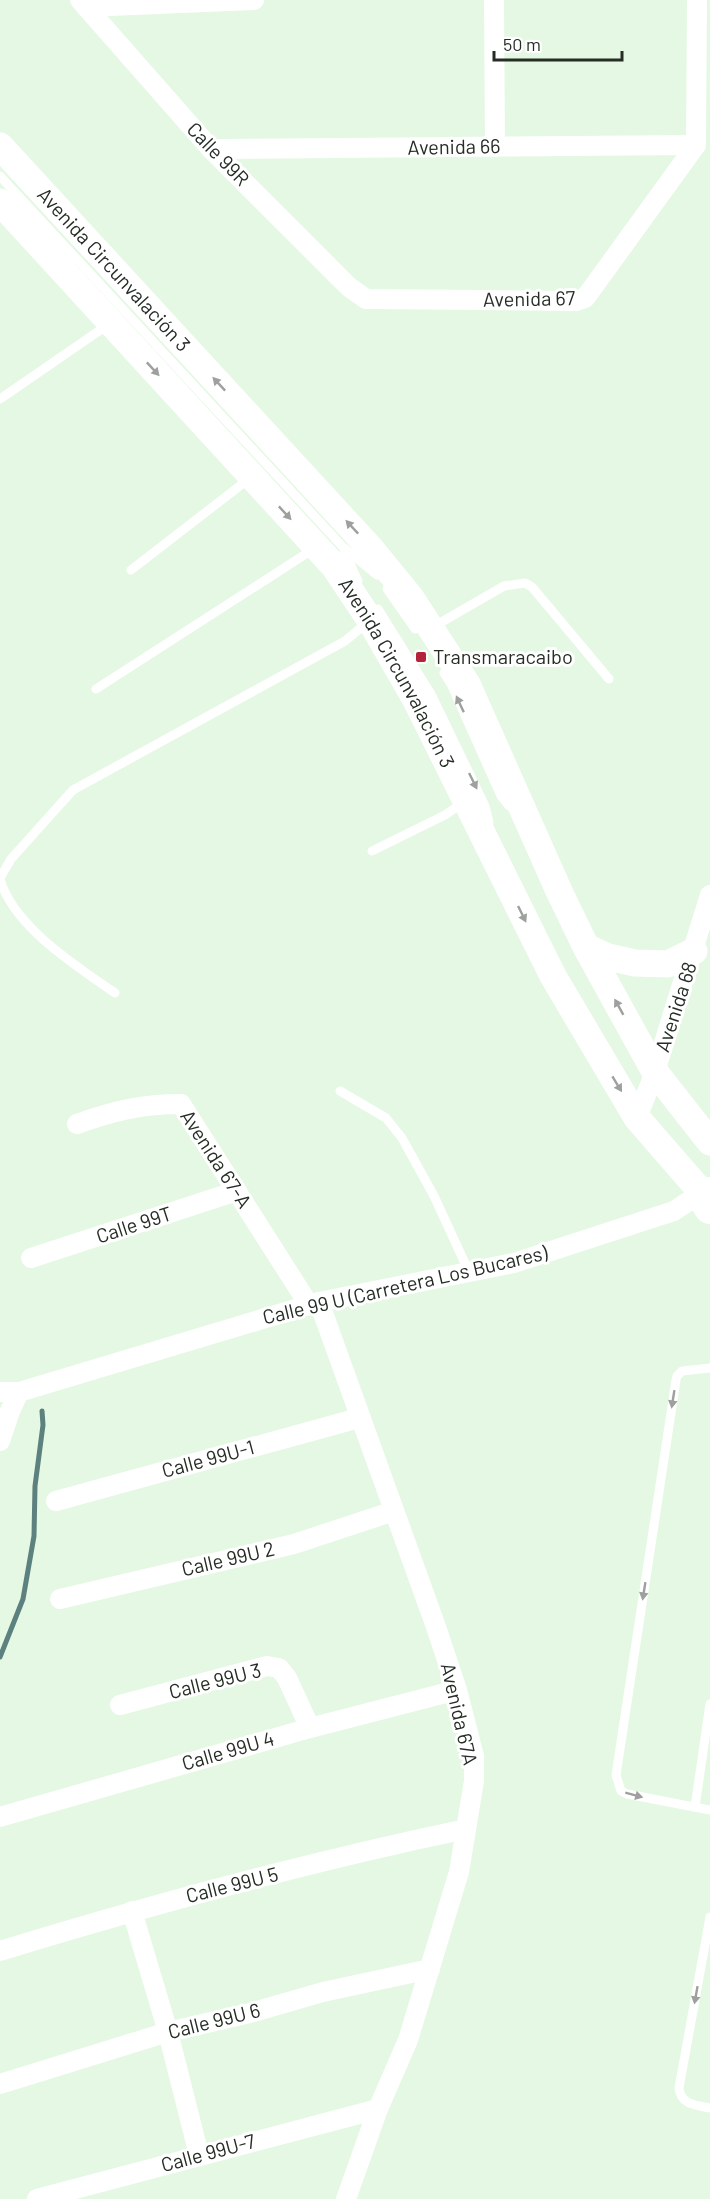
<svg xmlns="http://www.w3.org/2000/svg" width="710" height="2199" viewBox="0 0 710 2199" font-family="Barlow,sans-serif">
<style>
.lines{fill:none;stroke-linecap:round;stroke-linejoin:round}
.stream{stroke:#5d817e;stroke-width:5}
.lane{stroke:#fff;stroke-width:9}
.street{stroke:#fff;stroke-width:20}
.secondary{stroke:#fff;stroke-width:27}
.primary{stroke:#fff;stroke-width:32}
.oneway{fill:#9da09d}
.poi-dot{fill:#b5233b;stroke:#fff;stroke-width:2}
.labels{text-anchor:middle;stroke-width:6;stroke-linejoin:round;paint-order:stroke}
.street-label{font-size:20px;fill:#252d25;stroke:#fff}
.poi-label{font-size:20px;fill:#252d25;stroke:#fff;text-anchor:start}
</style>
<rect width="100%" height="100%" fill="#e4f8e3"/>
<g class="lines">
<path class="stream" d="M0,1657L23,1599L34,1536L35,1486L43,1425L42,1411"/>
<g class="lane">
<path d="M0,176L343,547L377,575"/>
<path d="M0,399L109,324"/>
<path d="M344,550L358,581"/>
<path d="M131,570L250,478"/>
<path d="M387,589L415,629"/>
<path d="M378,609L431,694L485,806L489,822"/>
<path d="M433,627L504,586L525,583L532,587L609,679"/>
<path d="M444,673L451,684L501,796L509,806"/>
<path d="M96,689L315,548"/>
<path d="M372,851L445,815L464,802"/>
<path d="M0,878L11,859L73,790L345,641L368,622"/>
<path d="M0,879C13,926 76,966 115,993"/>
<path d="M340,1091L386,1118L402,1138L434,1196L469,1272"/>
<path d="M710,1368L682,1371L677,1376L676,1380L616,1775L621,1791L627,1794L710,1810"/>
<path d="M695,1807L710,1704"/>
<path d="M710,1917L679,2088C681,2105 695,2105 710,2108"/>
</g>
<g class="street">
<path d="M80,0L211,149L349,287L366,299L576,301L585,298L591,290L696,145L697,0"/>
<path d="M494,0L495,147"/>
<path d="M86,7L254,0"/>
<path d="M211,149L696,145"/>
<path d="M637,1118L655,1072L710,895"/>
<path d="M77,1124C113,1111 142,1104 181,1104L309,1305"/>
<path d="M31,1258L237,1191"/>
<path d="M319,1302L435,1624L457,1690L474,1756V1781L459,1872L408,2040L378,2109L346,2199"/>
<path d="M0,1392H19L319,1302L514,1263L674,1211L701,1193L708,1187"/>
<path d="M0,1441L10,1411L19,1392"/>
<path d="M56,1501L359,1418"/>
<path d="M60,1599L294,1544L394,1511"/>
<path d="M120,1705L267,1666L279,1668L287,1678L310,1728"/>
<path d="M0,1817L310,1728L457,1690"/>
<path d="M132,1911L168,2032L199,2155"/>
<path d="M0,1951C154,1904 308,1862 466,1829"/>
<path d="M0,2084L168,2032L250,2013L323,1992L430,1969"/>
<path d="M37,2199L378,2109"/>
</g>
<g class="secondary">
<path id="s1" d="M0,146L371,549L411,598L467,684L559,891L586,947L655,1072L710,1142"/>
<path id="s2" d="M0,202L334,566L370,620L416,700L553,976L637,1118L710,1202"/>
<path d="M586,947L608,957L635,963L668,964L694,951"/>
</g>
<path class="primary" d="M701,1193L710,1208"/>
</g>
<defs><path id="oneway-solid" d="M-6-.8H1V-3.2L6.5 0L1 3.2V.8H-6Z" transform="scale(1.5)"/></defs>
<g class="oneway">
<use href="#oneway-solid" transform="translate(153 369) rotate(47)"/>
<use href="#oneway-solid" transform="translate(219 384) rotate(-133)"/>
<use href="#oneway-solid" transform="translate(285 513) rotate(47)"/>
<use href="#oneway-solid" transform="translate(352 527) rotate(-133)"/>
<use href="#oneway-solid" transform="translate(460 704) rotate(-115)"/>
<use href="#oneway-solid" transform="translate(473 781) rotate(64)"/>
<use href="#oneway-solid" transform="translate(522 914) rotate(64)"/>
<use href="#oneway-solid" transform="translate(619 1007) rotate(-119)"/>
<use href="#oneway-solid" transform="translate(617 1084) rotate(59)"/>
<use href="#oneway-solid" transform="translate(673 1399) rotate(99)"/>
<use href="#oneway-solid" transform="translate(644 1591) rotate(99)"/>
<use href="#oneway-solid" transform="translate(634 1795) rotate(15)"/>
<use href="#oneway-solid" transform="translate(696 1995) rotate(100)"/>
</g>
<rect class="poi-dot" x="415" y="651" width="12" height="12" rx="3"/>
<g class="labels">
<g class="street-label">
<text transform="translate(454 147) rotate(-1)" y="7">Avenida 66</text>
<text transform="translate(218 154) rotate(46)" y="7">Calle 99R</text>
<text dy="7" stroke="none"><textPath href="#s1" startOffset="168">Avenida Circunvalación 3</textPath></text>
<text transform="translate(529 299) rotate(-1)" y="7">Avenida 67</text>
<text dy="7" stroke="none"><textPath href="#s2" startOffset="618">Avenida Circunvalación 3</textPath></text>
<text transform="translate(676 1007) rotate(-72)" y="7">Avenida 68</text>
<text transform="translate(216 1159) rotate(57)" y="7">Avenida 67-A</text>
<text transform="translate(134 1225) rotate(-18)" y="7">Calle 99T</text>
<text transform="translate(405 1285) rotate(-13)" y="7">Calle 99 U (Carretera Los Bucares)</text>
<text transform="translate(208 1459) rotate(-15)" y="7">Calle 99U-1</text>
<text transform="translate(228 1559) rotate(-13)" y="7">Calle 99U 2</text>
<text transform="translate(215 1681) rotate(-14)" y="7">Calle 99U 3</text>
<text transform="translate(459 1714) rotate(77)" y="7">Avenida 67A</text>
<text transform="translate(228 1751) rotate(-16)" y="7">Calle 99U 4</text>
<text transform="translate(232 1885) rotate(-14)" y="7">Calle 99U 5</text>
<text transform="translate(214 2021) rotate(-14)" y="7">Calle 99U 6</text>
<text transform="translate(208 2153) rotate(-15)" y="7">Calle 99U-7</text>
</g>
<g class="poi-label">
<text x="433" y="664">Transmaracaibo</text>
</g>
</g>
<path d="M494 51v9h128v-9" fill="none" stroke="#252d25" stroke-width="3"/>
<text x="503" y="51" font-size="18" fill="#252d25" stroke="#ffffff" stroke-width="4.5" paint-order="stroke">50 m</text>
</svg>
